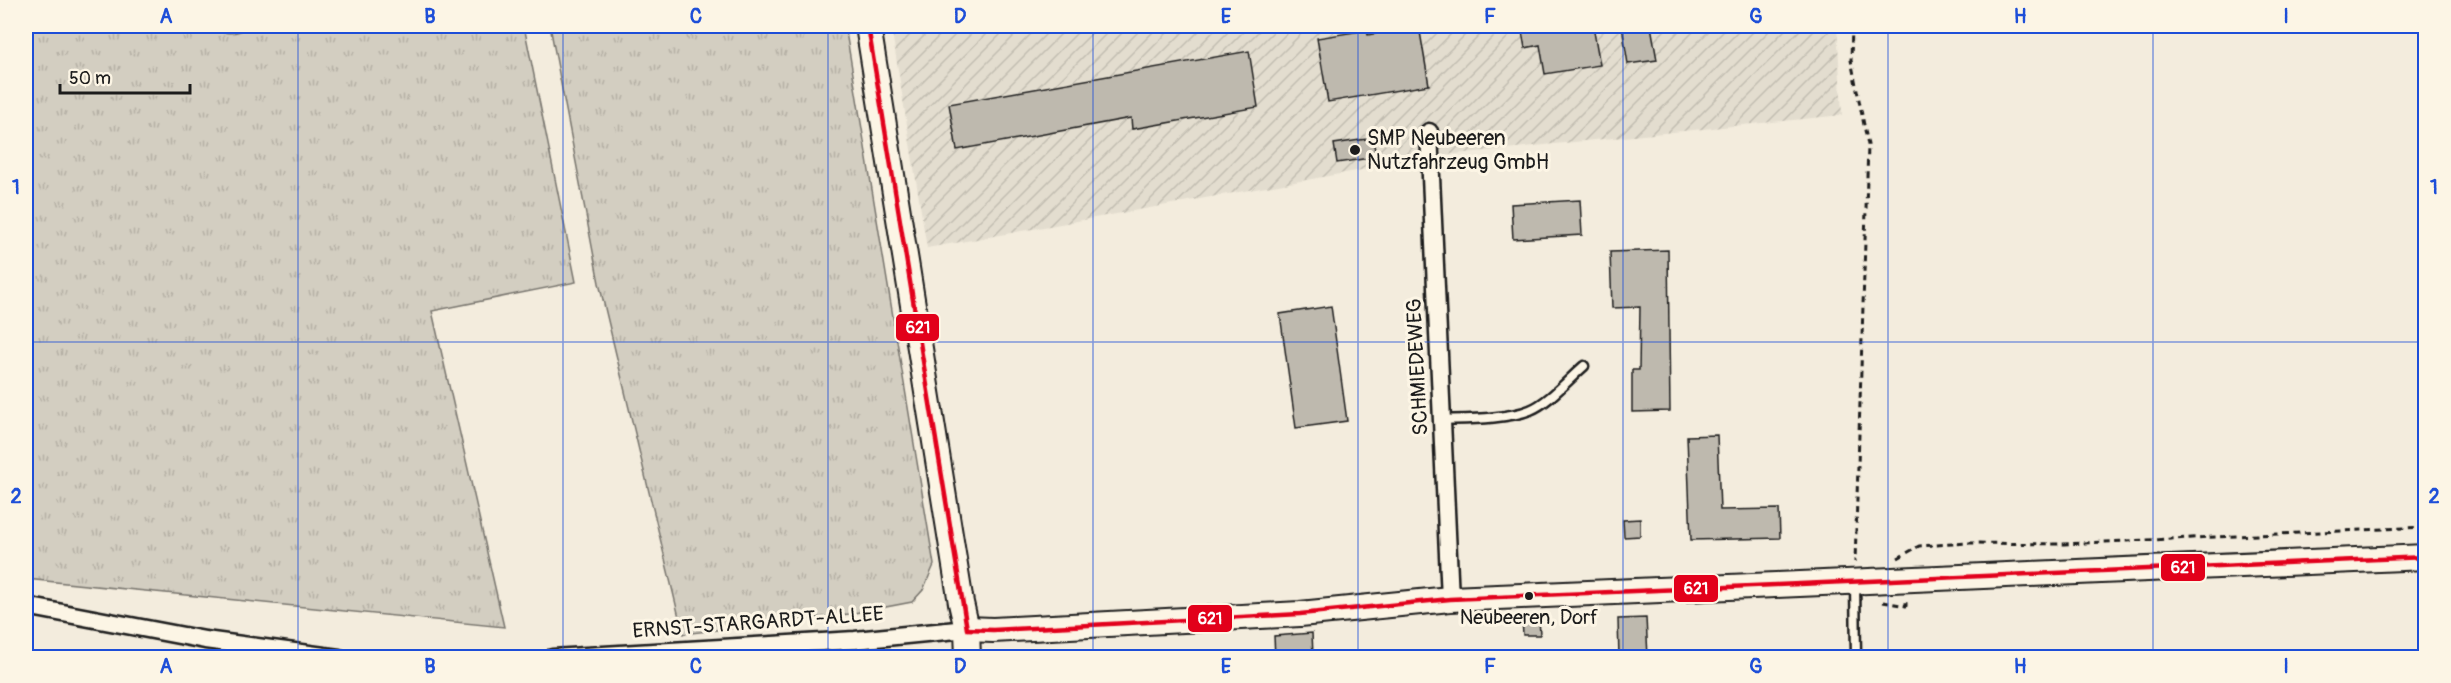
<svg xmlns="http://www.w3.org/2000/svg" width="2451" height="683" viewBox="0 0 2451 683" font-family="Pangolin,sans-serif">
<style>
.industrial{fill:url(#industrial-furrows)}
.grass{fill:url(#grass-tufts);stroke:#78756e;stroke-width:1.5}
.building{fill:#beb9ae;stroke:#1c1c1c;stroke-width:1.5}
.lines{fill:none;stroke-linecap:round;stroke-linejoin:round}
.lane-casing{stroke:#1c1c1c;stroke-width:13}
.street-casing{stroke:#1c1c1c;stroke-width:21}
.secondary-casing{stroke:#1c1c1c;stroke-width:28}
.path{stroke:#1c1c1c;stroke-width:3;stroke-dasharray:6 4.5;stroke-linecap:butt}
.lane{stroke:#fcf5e5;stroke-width:8}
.street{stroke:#fcf5e5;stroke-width:16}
.secondary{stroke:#fcf5e5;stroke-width:24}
.bus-1-casing{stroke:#fcf5e5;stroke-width:9}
.bus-1{stroke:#e2001a;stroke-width:4.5}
.grid{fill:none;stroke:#1d4ed8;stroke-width:1.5;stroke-opacity:0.55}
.poi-dot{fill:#1c1c1c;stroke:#fcf5e5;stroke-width:2}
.labels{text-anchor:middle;stroke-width:6;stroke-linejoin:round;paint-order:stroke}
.bus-label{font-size:20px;fill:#1c1c1c;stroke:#fcf5e5}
.poi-label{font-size:21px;fill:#1c1c1c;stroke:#fcf5e5;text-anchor:start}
.street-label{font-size:21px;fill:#1c1c1c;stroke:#fcf5e5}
.line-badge{stroke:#fcf5e5;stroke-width:2}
.badge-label{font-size:16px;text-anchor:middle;font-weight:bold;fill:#fff}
.neatline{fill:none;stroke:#1d4ed8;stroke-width:2}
.grid-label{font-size:20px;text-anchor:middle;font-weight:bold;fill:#1d4ed8}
</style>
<defs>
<pattern id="industrial-furrows" width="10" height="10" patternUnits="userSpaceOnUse" patternTransform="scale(1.5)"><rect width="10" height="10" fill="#e3ddcf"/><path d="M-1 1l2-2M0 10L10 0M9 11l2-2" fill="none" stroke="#c2bdb1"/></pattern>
<pattern id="grass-tufts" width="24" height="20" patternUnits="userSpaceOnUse" patternTransform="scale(1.5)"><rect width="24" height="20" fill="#d3cec1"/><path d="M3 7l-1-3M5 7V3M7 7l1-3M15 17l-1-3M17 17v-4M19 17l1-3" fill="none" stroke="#b5b0a5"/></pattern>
</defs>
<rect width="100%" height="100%" fill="#f3ecdd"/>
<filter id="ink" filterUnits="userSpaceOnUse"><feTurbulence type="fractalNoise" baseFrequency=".0167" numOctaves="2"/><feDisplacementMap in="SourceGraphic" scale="12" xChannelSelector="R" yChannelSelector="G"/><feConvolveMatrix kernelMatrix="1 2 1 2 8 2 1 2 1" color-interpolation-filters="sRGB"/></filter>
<g filter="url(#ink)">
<path class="industrial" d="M891,26H1837L1842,115L1445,155L927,248Z"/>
<g class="grass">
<path d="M26,26H206C223,33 233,37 250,26H524L576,282L432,311L504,627L26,579Z"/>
<path d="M550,26H845L934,565L923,590L912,602L849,614L683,634L599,283Z"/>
</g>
<g class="building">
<path d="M1419,26L1429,85L1328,102L1317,38L1367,30L1368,35Z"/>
<path d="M1521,26H1593L1600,65L1545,74L1540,45L1525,48Z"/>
<path d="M1622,26H1651L1657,60L1628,64Z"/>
<path d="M1249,51L1258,107L1132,129L1131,118L957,150L949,104Z"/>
<path d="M1373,138L1376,157L1337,163L1334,144Z"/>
<path d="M1580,200L1582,235L1513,239L1511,204Z"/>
<path d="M1668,250L1670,411L1632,412V370H1639L1640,307L1612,308L1610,252Z"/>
<path d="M1331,306L1347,421L1296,428L1280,314Z"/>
<path d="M1717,435L1720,510L1779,509L1780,538L1691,540L1687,436Z"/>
<path d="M1640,519V536L1624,537L1623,520Z"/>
<path d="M1539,617L1540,635H1523L1522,618Z"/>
<path d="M1646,618L1648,657H1619L1618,619Z"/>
<path d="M1312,633L1313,656L1275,657L1274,636Z"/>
</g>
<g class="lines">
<g class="lane-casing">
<g id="lane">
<path d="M1442,420C1466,419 1508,419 1530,410C1548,403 1569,379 1584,366"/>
<path d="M1855,583L1856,658"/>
</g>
</g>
<g class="street-casing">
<g id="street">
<path d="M1429,132L1450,599"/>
<path d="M26,606L205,640L339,658"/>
<path d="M552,658L855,640L967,629"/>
</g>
</g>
<g class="secondary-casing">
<g id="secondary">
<path d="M868,26L961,603L967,629L968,658"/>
<path d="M967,629L993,630L1300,614L1450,599L2426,557"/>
</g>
</g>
<g class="path">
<path d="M1852,26L1851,60L1868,145L1855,562"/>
<path d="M1898,558L1919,546L1968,543L2064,544L2426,527"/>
<path d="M1883,602L1906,606V598"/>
</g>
<use href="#lane" class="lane"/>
<use href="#street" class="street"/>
<use href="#secondary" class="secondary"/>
<g class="bus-1-casing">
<g id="bus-1">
<path d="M868,26L967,629"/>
<path d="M967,629L993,630L1300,614L1450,599L2426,557"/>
</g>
</g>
<use href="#bus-1" class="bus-1"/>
</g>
</g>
<path class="grid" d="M298,26V658M563,26V658M828,26V658M1093,26V658M1358,26V658M1623,26V658M1888,26V658M2153,26V658M26,342H2426"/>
<g class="poi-dot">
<circle cx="1355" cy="150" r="6"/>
<circle cx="1529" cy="596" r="5"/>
</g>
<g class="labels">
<g class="bus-label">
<text x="1529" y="624">Neubeeren, Dorf</text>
</g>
<g class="poi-label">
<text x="1367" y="145">SMP Neubeeren<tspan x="1367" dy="24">Nutzfahrzeug GmbH</tspan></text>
</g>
<g class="street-label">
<text transform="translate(1417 367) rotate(-93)" y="7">SCHMIEDEWEG</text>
<text transform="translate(758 622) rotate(-4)" y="7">ERNST-STARGARDT-ALLEE</text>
</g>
</g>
<g class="line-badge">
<rect x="895" y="313" width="45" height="29" rx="6" fill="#e2001a"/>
<rect x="2160" y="553" width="46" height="29" rx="6" fill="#e2001a"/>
<rect x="1673" y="574" width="46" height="29" rx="6" fill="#e2001a"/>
<rect x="1187" y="604" width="46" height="29" rx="6" fill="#e2001a"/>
</g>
<g class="badge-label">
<text x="918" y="333">621</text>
<text x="2183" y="573">621</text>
<text x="1696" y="594">621</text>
<text x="1210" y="624">621</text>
</g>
<rect width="2451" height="683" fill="none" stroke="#fcf5e5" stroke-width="66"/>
<path d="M60 84v9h130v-9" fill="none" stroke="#1c1c1c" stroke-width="3"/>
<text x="69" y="84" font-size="18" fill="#1c1c1c" stroke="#fcf5e5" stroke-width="4.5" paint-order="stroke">50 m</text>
<rect x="33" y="33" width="2385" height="617" class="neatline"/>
<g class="grid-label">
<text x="166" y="23">A</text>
<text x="430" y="23">B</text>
<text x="696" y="23">C</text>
<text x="960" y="23">D</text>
<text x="1226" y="23">E</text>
<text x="1490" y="23">F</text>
<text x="1756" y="23">G</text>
<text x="2020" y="23">H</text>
<text x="2286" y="23">I</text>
<text x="16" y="194">1</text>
<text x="2434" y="194">1</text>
<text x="16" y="503">2</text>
<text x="2434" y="503">2</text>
<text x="166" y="673">A</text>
<text x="430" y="673">B</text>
<text x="696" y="673">C</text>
<text x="960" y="673">D</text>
<text x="1226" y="673">E</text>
<text x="1490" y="673">F</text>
<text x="1756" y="673">G</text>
<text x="2020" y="673">H</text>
<text x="2286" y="673">I</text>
</g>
</svg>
